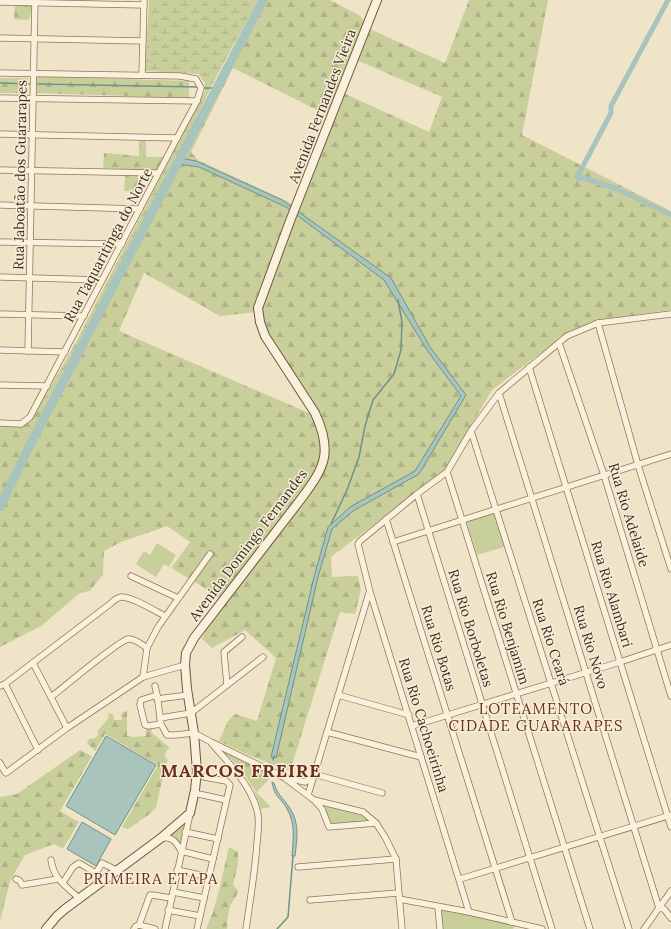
<svg xmlns="http://www.w3.org/2000/svg" width="671" height="929" viewBox="0 0 671 929" font-family="Lora,serif">
<style>
.green{fill:#c9cf9b}
.forest{fill:url(#forest-firs);fill-rule:evenodd}
.wetland{fill:url(#wetland-marsh)}
.water{fill:#a9c4bc;stroke:#6f938a}
.lines{fill:none;stroke-linecap:round;stroke-linejoin:round}
.stream{stroke:#6f938a;stroke-width:1.5}
.canal{stroke:#a9c4bc;stroke-width:5}
.river{stroke:#a9c4bc;stroke-width:9}
.minor-casing{stroke:#8d765c;stroke-width:7}
.secondary-casing{stroke:#6f573f;stroke-width:10}
.minor{stroke:#faf1dc;stroke-width:5.5}
.secondary{stroke:#faf1dc;stroke-width:8}
.labels{text-anchor:middle;stroke-width:3;stroke-linejoin:round;paint-order:stroke}
.street-label{font-size:14px;fill:#3d2e20;stroke:#f7eed8}
.neighbourhood-label{font-size:15px;letter-spacing:1px;fill:#6b2e1e;stroke:#f7eed8}
.district-label{font-size:18px;font-weight:bold;letter-spacing:1px;fill:#6b2e1e;stroke:#f7eed8}
</style>
<defs>
<pattern id="forest-firs" width="22" height="20" patternUnits="userSpaceOnUse"><rect width="22" height="20" fill="#c9cf9b"/><path d="M5 1l3.5 6h-7zM16 11l3.5 6h-7z" fill="#aeb285"/></pattern>
<pattern id="wetland-marsh" width="20" height="14" patternUnits="userSpaceOnUse"><rect width="20" height="14" fill="#c9cf9b"/><path d="M1 5h8M5 5V1M11 12h8M15 12V8" fill="none" stroke="#aeb285"/></pattern>
</defs>
<rect width="100%" height="100%" fill="#f0e4c8"/>
<g class="green">
<path d="M496,511L507,546L477,555L466,520Z"/>
<path d="M157,543L176,555L169,567L164,564L156,577L136,564L144,551L150,555Z"/>
<path d="M253,789L271,807L261,809Z"/>
<path d="M326,807C336,806 360,813 368,820L328,826L324,809Z"/>
<path d="M186,821L180,848L169,836Z"/>
<path d="M438,907L516,923L513,929H440Z"/>
</g>
<g class="forest">
<path d="M263,0H330L359,15L372,30L445,63L469,0H548L522,135L671,211V310L598,320L568,332L559,337L554,343L492,390L445,470L331,557L332,577L358,576L361,590L355,614L340,612L290,771L248,755L219,741L228,721L235,714L257,721L276,658L245,630L212,648L202,639L217,608L222,601L200,585L171,568L190,542L167,526L121,542L104,551L103,574L90,591L80,593L41,626L0,647V425L25,424L32,419L46,400L95,320ZM354,59L442,97L429,132L341,92ZM233,68L331,117L294,209L289,202L198,160L191,152ZM144,273L220,316L258,312L265,336L320,426L311,414L119,331Z"/>
<path d="M15,3L33,5L29,20L14,19Z"/>
<path d="M37,76L189,81V98L37,93Z"/>
<rect x="0" y="78" width="28" height="15"/>
<path d="M139,141H146V157H164L156,171L103,168L104,153L139,156Z"/>
<path d="M125,175L138,176V192L124,191Z"/>
<path d="M127,711V736L134,737L146,736V728L153,727L151,732L170,748L166,751L165,757L168,760L163,771L162,781L156,807L151,813L128,829L122,827L158,765L105,734L95,751L87,743L89,739L95,738L99,734L97,732L109,717L108,713L113,714L114,720H122L121,715L123,712Z"/>
<path d="M216,746L272,776L257,792C251,786 248,780 244,773C236,763 226,754 216,746Z"/>
<path d="M80,750L92,756L60,811L79,822L63,849L54,844L25,855L10,881L0,921V797L17,794Z"/>
<path d="M229,847L238,852V864L233,885L238,890C238,896 234,898 231,904C228,911 227,921 227,929H206C218,903 222,875 229,847Z"/>
</g>
<path class="wetland" d="M149,0H258L215,79L175,162L80,345L46,400L32,419L76,342L205,91V83L198,74L145,71Z"/>
<g class="water">
<path d="M180,158L196,161L282,200L391,278L430,347L466,395L419,474L353,511L332,529L318,577L276,758L271,757L314,577L328,527L350,507L415,471L461,396L427,350L384,280L286,207L199,167L177,164Z"/>
<path d="M106,736L156,765L115,835L66,806Z"/>
<path d="M272,782L274,783C277,794 283,798 289,807C300,822 297,839 295,856H292C293,839 296,824 287,809C280,796 275,799 272,782Z"/>
<path d="M82,822L111,839L96,866L67,849Z"/>
</g>
<g class="lines">
<g class="stream">
<path d="M0,83L32,84"/>
<path d="M38,84L198,87"/>
<path d="M205,88H217"/>
<path d="M331,524L347,490L359,457L365,426L373,400L394,374L401,350L402,322L398,300"/>
<path d="M273,760L274,756"/>
<path d="M277,929L288,917L293,856"/>
</g>
<path class="canal" d="M668,0L611,106V113L582,168L577,176L578,179L583,178L615,188L671,215"/>
<path class="river" d="M0,507L29,447L263,0"/>
<g class="minor-casing">
<g id="minor">
<path d="M0,2L144,5"/>
<path d="M0,38L143,41"/>
<path d="M0,73L180,76L196,79L201,88L197,101L177,138L30,417L21,424L0,423"/>
<path d="M142,75L144,0"/>
<path d="M0,98L197,101"/>
<path d="M0,134L177,138"/>
<path d="M0,170L158,173"/>
<path d="M0,205L140,209"/>
<path d="M0,242L122,244"/>
<path d="M0,277L102,280"/>
<path d="M0,314L84,316"/>
<path d="M598,323L638,465L671,569"/>
<path d="M559,343L604,475L671,696"/>
<path d="M0,350L65,352"/>
<path d="M28,351L35,0"/>
<path d="M529,367L671,827"/>
<path d="M0,385L47,386"/>
<path d="M499,393L659,908L664,909L671,918"/>
<path d="M471,431L629,929"/>
<path d="M447,472L590,929"/>
<path d="M417,494L552,929"/>
<path d="M386,519L512,922"/>
<path d="M393,542L671,454"/>
<path d="M131,576L178,598"/>
<path d="M33,663L67,728"/>
<path d="M143,677L147,648L158,627L210,554"/>
<path d="M5,684L38,750"/>
<path d="M227,685L224,652L242,637"/>
<path d="M0,686L5,684L110,604C113,601 116,598 121,597C131,596 155,611 165,616"/>
<path d="M155,686L157,695"/>
<path d="M338,695L409,715"/>
<path d="M51,697C63,688 118,641 128,639C134,638 143,645 147,648"/>
<path d="M157,699L188,695"/>
<path d="M160,718L191,713L263,657"/>
<path d="M161,724L148,726L145,725L140,705L141,700L157,695L161,724L167,735H175L194,733L211,742L283,777L305,782L313,778"/>
<path d="M412,726L620,662L671,645"/>
<path d="M327,732L421,757"/>
<path d="M212,744C229,763 250,784 257,810C260,820 258,832 257,843C255,872 250,901 246,929"/>
<path d="M0,763L5,772L6,773L67,728L143,677L185,665"/>
<path d="M314,774L382,793"/>
<path d="M286,779L314,800L363,812L376,823L385,837L396,859L402,929"/>
<path d="M194,793L226,800"/>
<path d="M308,795L369,593"/>
<path d="M314,800L322,809L329,827L376,823"/>
<path d="M185,832L218,839"/>
<path d="M162,838C172,836 177,843 181,851L213,859"/>
<path d="M51,860C54,880 66,886 80,899"/>
<path d="M298,867L396,859"/>
<path d="M177,870L209,877"/>
<path d="M16,879L20,881L22,885L58,879"/>
<path d="M460,879L671,815"/>
<path d="M64,881L73,867L79,863L96,873L102,863L118,871"/>
<path d="M173,892L204,898"/>
<path d="M399,899L469,912L542,929"/>
<path d="M310,900L398,893"/>
<path d="M438,907L440,929"/>
<path d="M168,910L200,916"/>
<path d="M469,912L370,592L358,544L360,541L417,494L447,472L471,431L499,393L567,336L598,323L671,314"/>
<path d="M139,925L150,895H152L171,898"/>
<path d="M134,929L136,926L139,925L155,929"/>
<path d="M165,929L190,814"/>
<path d="M197,929L230,785L226,781L204,777"/>
<path d="M644,929L671,891"/>
</g>
</g>
<g class="secondary-casing">
<path id="secondary" d="M46,929L57,916L65,909L161,838L190,813L195,790L197,771L194,733L187,689L185,665L186,653L194,638L301,499C325,467 333,452 315,413L265,336L260,322L258,308L290,221L377,0"/>
</g>
<use href="#minor" class="minor"/>
<use href="#secondary" class="secondary"/>
</g>
<g class="labels">
<g class="street-label">
<text transform="translate(322 106) rotate(-69)" y="5">Avenida Fernandes Vieira</text>
<text transform="translate(20 175) rotate(-89)" y="5">Rua Jaboatão dos Guararapes</text>
<text transform="translate(108 245) rotate(-62)" y="5">Rua Taquaritinga do Norte</text>
<text transform="translate(629 515) rotate(73)" y="5">Rua Rio Adelaide</text>
<text transform="translate(248 545) rotate(-53)" y="5">Avenida Domingo Fernandes</text>
<text transform="translate(612 594) rotate(73)" y="5">Rua Rio Alambari</text>
<text transform="translate(471 628) rotate(73)" y="5">Rua Rio Borboletas</text>
<text transform="translate(508 628) rotate(73)" y="5">Rua Rio Benjamim</text>
<text transform="translate(551 642) rotate(72)" y="5">Rua Rio Ceará</text>
<text transform="translate(591 647) rotate(73)" y="5">Rua Rio Novo</text>
<text transform="translate(439 648) rotate(73)" y="5">Rua Rio Botas</text>
<text transform="translate(424 725) rotate(73)" y="5">Rua Rio Cachoeirinha</text>
</g>
<g class="neighbourhood-label">
<text x="536" y="714">LOTEAMENTO<tspan x="536" dy="17">CIDADE GUARARAPES</tspan></text>
<text x="151" y="884">PRIMEIRA ETAPA</text>
</g>
<g class="district-label">
<text x="241" y="777">MARCOS FREIRE</text>
</g>
</g>
</svg>
